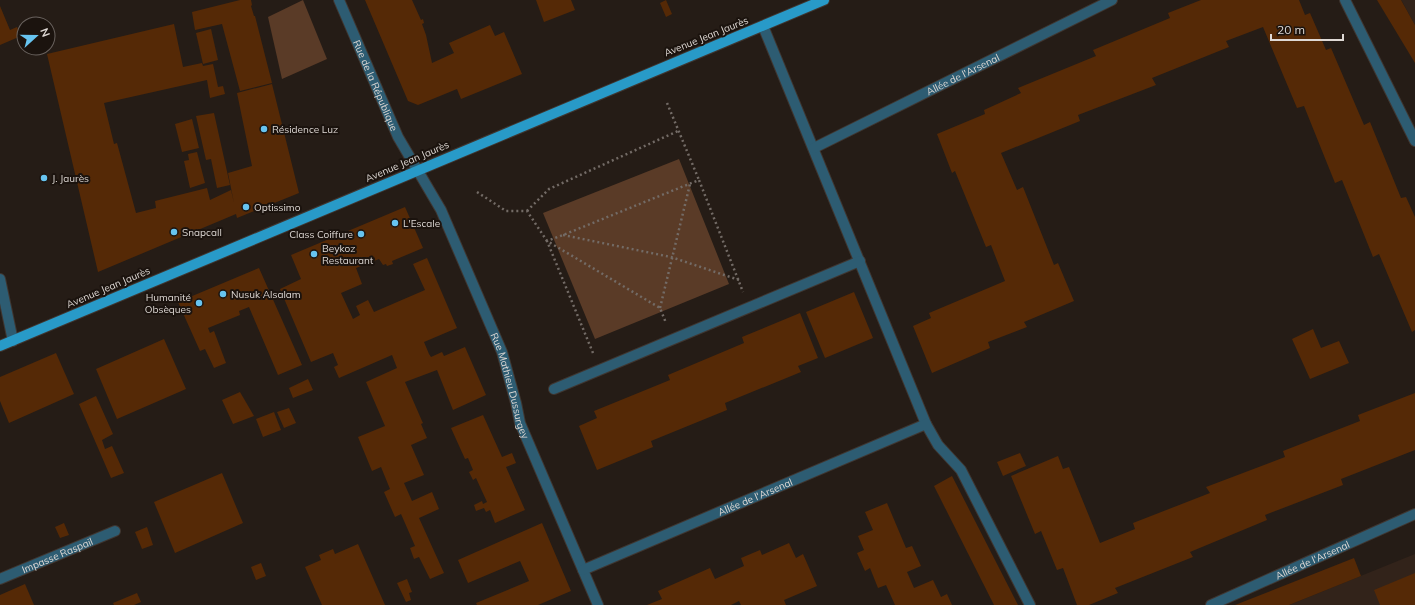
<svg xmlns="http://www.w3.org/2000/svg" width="1415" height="605" viewBox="0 0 1415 605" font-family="Mulish,sans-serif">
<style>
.built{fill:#32231a}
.green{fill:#5a3b27}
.building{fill:#552906}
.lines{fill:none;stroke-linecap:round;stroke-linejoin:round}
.street-casing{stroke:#3f3631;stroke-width:12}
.primary-casing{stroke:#3f3631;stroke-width:12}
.path{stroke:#736b66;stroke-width:2.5;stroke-dasharray:2 3;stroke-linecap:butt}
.street{stroke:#2d5c72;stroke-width:10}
.primary{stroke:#289ac8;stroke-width:10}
.poi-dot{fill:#67c4f0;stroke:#1b130e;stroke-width:1.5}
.labels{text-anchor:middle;stroke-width:4;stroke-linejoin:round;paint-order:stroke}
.street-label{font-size:10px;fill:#dfd9d5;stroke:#1b130e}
.poi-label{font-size:10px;fill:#dfd9d5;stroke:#1b130e;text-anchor:start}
</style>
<rect width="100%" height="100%" fill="#251c16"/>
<g class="built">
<path d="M1401,0H1415V25L1403,3Z"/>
<path d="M1415,554V605H1289Z"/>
</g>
<g class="green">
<path d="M303,0L327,59L282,79L268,17Z"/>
<path d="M679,159L729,284L595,339L543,213Z"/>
</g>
<g class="building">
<path d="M240,0H251L252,5L251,6L254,16H255L272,83L240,91L222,24L195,30L192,12Z"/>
<path d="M365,0H412L421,20L423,19L424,23L422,24L426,35L432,63L454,53L449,43L490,25L495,36L504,32L522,74L461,99L457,89L418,105L408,101Z"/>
<path d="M536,0H571L575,10L544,22Z"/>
<path d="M666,0L672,14L666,17L660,3Z"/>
<path d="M1201,0H1299L1305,15L1310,13L1326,50L1331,48L1364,125L1370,122L1401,198L1406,197L1415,217V330L1412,332L1379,254L1373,257L1342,180L1335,183L1304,106L1297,108L1263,27L1226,41L1229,47L1152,78L1156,85L1078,115L1080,121L1001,153L1017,190L1023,187L1054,265L1058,263L1074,301L1024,322L1027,327L988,342L990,348L932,373L913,326L931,318L929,313L1005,281L991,245L986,247L955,171L952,173L937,134L985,114L984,110L1021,93L1018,88L1096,56L1093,50L1170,18L1168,13Z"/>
<path d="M1377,0H1401L1415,25V63Z"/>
<path d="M0,6L10,30L17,27L21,36L0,45Z"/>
<path d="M174,24L183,67L202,63L203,66L213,64L218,87L223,86L225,94L210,98L207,80L104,103L114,144L117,143L136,213L156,208L155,201L207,188L210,200L231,190L234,203L228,173L252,166L237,93L272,84L299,193L237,218L236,214L98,272L47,54Z"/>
<path d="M211,29L218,60L203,64L196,33Z"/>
<path d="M214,113L230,185L217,188L211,159L206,160L196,116Z"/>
<path d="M192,119L199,148L182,152L175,124Z"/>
<path d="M197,152L205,183L190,188L184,161L189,160L188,154Z"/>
<path d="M405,207L423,248L392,261L393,264L387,266L386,264L383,265L379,259L356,268L362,284L341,293L353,319L360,315L356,306L368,300L374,312L425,290L413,264L427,258L457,328L424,342L429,354L431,357L442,352L444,356L465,347L486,395L453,410L437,370L405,382L422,421L423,423L421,424L427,438L411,445L424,475L404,483L412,501L432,492L439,509L419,518L444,573L430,579L419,557L414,559L410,548L415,546L401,514L395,517L384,492L390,489L381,467L372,471L358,437L385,426L366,382L397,368L392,355L339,378L334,367L338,365L333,353L311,362L280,289L301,279L291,255Z"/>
<path d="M259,268L302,365L278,375L249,307L239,311L240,315L208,328L210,333L214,331L226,363L214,368L205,349L200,351L178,302Z"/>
<path d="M854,292L873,338L825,358L806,312Z"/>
<path d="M800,313L818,358L798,366L801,372L725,403L727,410L651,441L653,447L597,470L579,426L597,418L594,411L670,380L668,375L744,343L742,337Z"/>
<path d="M1313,329L1321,348L1339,341L1349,363L1310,379L1292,339Z"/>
<path d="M164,339L186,389L117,419L96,369Z"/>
<path d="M56,353L74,394L9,423L0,401V377Z"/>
<path d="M308,379L313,390L293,398L289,388Z"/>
<path d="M240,392L254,416L233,424L222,400Z"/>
<path d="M1415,393V450L1341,479L1343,485L1265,515L1267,520L1190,552L1193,557L1115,588L1118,593L1089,605H1077L1063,568L1057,570L1041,531L1035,534L1011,476L1058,456L1063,469L1069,467L1100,543L1135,529L1133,523L1210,493L1206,487L1285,457L1283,451L1360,421L1358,415Z"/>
<path d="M96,396L113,434L102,440L105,449L112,446L124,473L111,478L79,404Z"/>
<path d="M289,408L296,423L284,428L277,412Z"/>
<path d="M274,412L281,430L263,437L256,419Z"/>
<path d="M483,415L502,457L512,453L516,463L506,467L525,510L495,523L490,510L486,512L484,508L476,511L474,505L482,501L483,504L487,502L476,478L473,480L469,472L473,470L468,458L465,459L451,428Z"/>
<path d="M1020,453L1026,466L1003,476L997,462Z"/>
<path d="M222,473L243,523L175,553L154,502Z"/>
<path d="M952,476L1018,605H994L934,486Z"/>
<path d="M887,503L906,548L912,546L921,566L907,572L914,588L933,580L941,597L947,594L952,605H895L886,585L878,588L870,568L865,571L857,553L864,550L858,536L873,530L865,512Z"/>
<path d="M64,523L69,535L60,538L55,527Z"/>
<path d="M542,523L571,591L538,605H477L476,603L529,581L520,561L468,583L458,560Z"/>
<path d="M147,527L153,545L142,549L135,532Z"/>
<path d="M789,543L796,558L803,554L817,586L784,600L786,605H741L739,601L731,605H647L662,599L658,591L710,568L715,579L744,566L741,558L760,550L762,555Z"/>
<path d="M358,544L385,605H322L305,567L321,560L319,555L333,549L335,554Z"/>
<path d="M1354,558L1361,576L1289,605H1235Z"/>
<path d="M261,563L266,576L256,580L251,567Z"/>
<path d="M1415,573V605H1380L1374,590Z"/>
<path d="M407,579L412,592L409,593L411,600L406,602L397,583Z"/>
<path d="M25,584L34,605H0V595Z"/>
<path d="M137,593L141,602L134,605H114L113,603Z"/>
</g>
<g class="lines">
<g class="street-casing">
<g id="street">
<path id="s1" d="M339,0L398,137L441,210L502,352L516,403L520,423L598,605"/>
<path d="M1345,0L1415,141"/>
<path d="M763,26L926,424"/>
<path id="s2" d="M814,148L1112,0"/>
<path d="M0,279L13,341"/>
<path d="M554,389L860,261"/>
<path id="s3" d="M583,570L926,424L938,445L961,470L1030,605"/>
<path id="s4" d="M0,579L115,531"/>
<path id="s5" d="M1211,605L1415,514"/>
</g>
</g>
<g class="primary-casing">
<path id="primary" d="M0,346L824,0"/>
</g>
<g class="path">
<path d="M667,103L699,180"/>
<path d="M477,192L506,211H527L547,241L660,308L666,323"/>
<path d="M527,211L549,189L678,131"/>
<path d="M563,235L671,257L739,280"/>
<path d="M660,308L690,184"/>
<path d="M593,353L547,241L563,235L699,180L743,292"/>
</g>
<use href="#street" class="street"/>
<use href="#primary" class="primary"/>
</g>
<g class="poi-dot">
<circle cx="264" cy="129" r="4"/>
<circle cx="44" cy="178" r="4"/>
<circle cx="246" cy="207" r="4"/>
<circle cx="395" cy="223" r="4"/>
<circle cx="174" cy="232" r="4"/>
<circle cx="361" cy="234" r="4"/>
<circle cx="314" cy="254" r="4"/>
<circle cx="223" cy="294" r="4"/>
<circle cx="199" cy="303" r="4"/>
</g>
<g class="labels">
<g class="street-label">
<text transform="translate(706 36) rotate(-22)" y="4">Avenue Jean Jaurès</text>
<text dy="4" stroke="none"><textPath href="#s2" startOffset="166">Allée de l'Arsenal</textPath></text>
<text dy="4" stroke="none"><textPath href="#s1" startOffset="93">Rue de la République</textPath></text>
<text transform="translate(407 161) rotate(-23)" y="4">Avenue Jean Jaurès</text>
<text transform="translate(108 287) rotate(-23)" y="4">Avenue Jean Jaurès</text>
<text dy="4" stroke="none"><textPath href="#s1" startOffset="423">Rue Mathieu Dussurgey</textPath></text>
<text dy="4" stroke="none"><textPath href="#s3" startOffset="187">Allée de l'Arsenal</textPath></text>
<text dy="4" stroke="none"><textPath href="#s4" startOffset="62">Impasse Raspail</textPath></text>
<text dy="4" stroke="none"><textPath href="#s5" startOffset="111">Allée de l'Arsenal</textPath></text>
</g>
<g class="poi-label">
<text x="272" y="133">Résidence Luz</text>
<text x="52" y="182">J. Jaurès</text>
<text x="254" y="211">Optissimo</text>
<text x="403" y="227">L'Escale</text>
<text x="182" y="236">Snapcall</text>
<text x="353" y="238" text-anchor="end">Class Coiffure</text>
<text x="322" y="252">Beykoz<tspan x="322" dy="12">Restaurant</tspan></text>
<text x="231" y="298">Nusuk Alsalam</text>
<text x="191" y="301" text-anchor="end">Humanité<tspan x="191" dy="12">Obsèques</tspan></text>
</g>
</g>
<g transform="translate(36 36) rotate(69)"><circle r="19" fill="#1b130e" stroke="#69625e"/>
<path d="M0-3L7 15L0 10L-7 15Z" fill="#67c4f0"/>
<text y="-6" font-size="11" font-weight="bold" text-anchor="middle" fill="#dfd9d5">N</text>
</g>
<path d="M1271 34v6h72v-6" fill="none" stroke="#dfd9d5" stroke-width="2"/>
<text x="1277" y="34" font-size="12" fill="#dfd9d5" stroke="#1b130e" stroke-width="3" paint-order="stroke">20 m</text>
</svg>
